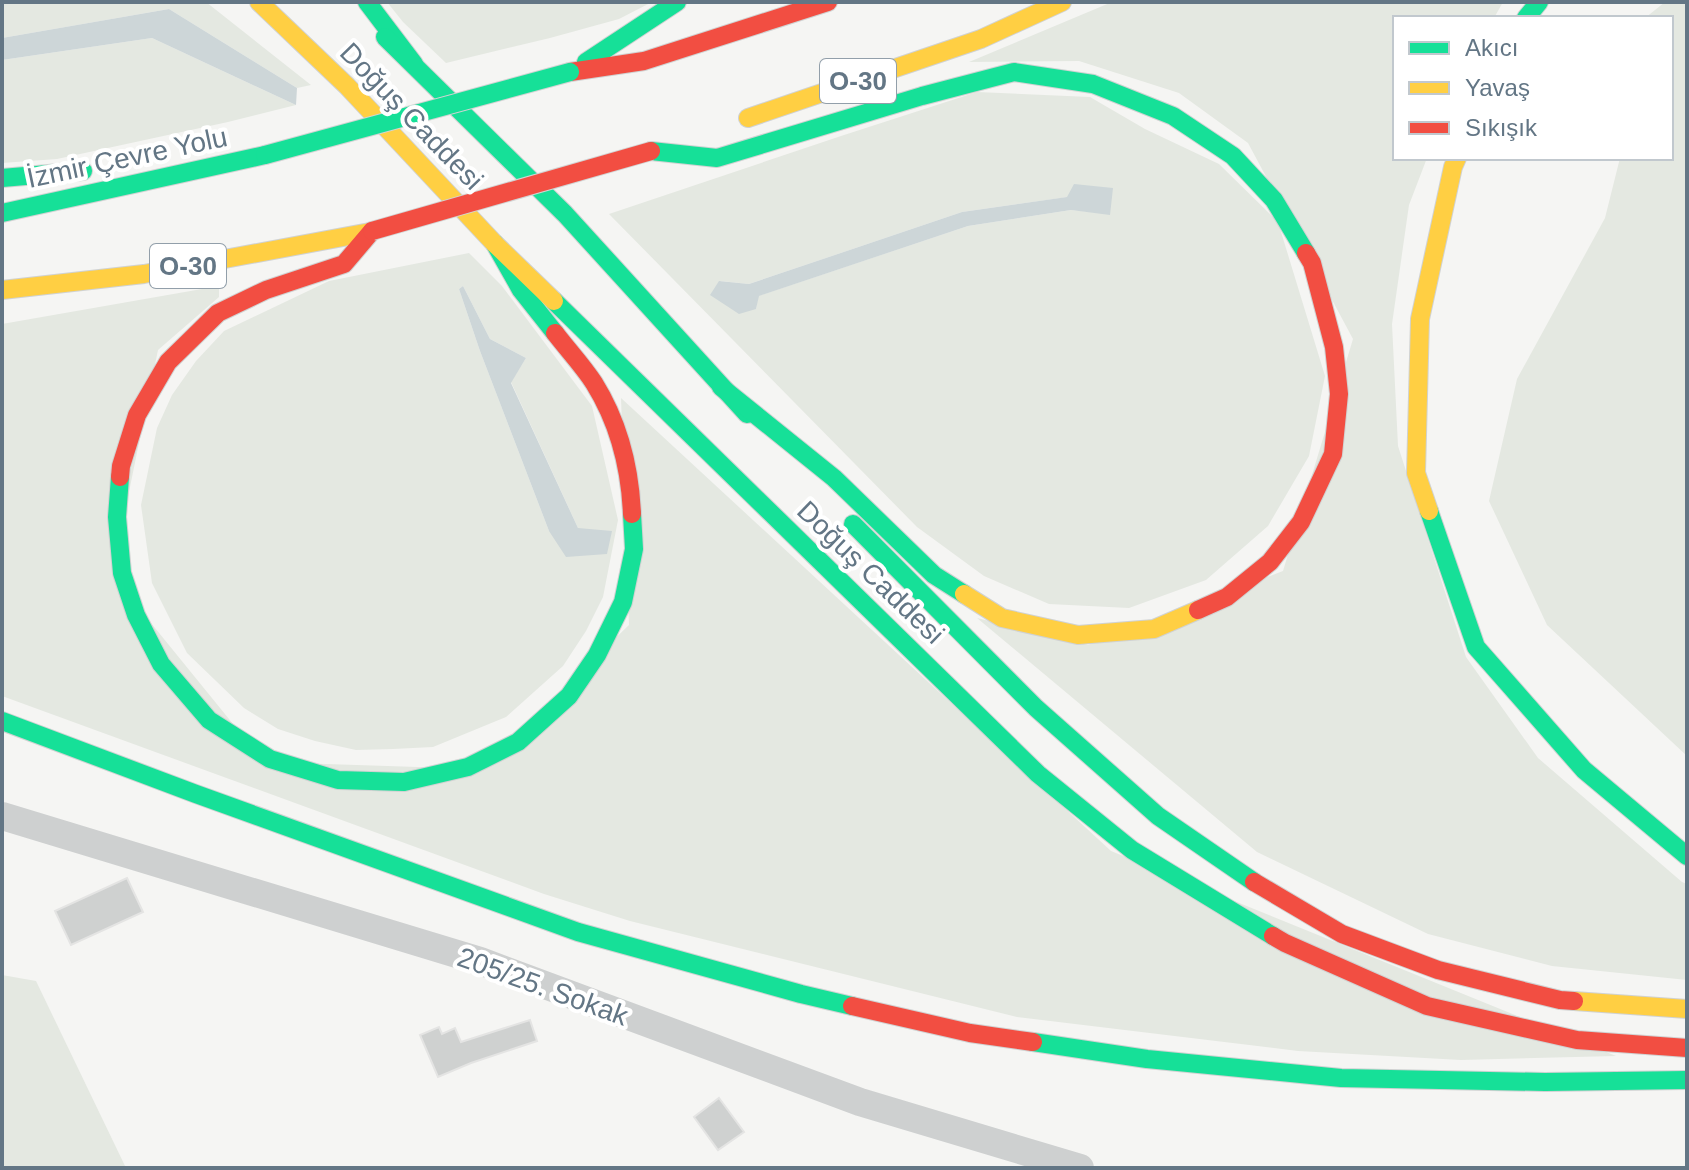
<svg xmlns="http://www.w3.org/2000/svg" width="1689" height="1170" viewBox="0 0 1689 1170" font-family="Helvetica,sans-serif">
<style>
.green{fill:#e4e8e1;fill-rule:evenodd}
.water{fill:#cdd6d8}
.building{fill:#cfd1d0;stroke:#e4e4e3;stroke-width:2}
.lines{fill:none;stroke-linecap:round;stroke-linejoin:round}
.fast-casing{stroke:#d0d2d2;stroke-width:20}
.slow-casing{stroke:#d0d2d2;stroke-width:20}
.jam-casing{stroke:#d0d2d2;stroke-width:20}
.street{stroke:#ced0d0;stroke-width:28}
.fast{stroke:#16e098;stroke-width:18}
.slow{stroke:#ffcf43;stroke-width:18}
.jam{stroke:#f24e42;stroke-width:18}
.fast-bridge-casing{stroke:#d2d3d3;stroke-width:20;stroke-linecap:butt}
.jam-bridge-casing{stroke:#d2d3d3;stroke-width:20;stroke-linecap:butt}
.fast-bridge{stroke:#16e098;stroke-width:18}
.jam-bridge{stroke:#f24e42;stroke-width:18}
.labels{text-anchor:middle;stroke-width:8;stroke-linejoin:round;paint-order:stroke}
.shield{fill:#fff;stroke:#929faa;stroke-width:2}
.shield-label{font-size:26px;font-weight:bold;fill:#637685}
.street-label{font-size:28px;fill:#637685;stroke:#fff}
</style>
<rect width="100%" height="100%" fill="#f5f5f3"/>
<g class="green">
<path d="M2,2H206L311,85L297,88L169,9L2,38Z"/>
<path d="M387,2H652L619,19L550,38L446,63L403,22Z"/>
<path d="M1112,2H1503L1494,18H1395V158H1427L1409,205L1392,324L1398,446L1466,657L1538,758L1682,882L1687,884V980L1552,966L1428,934L1257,852L977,618L1088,645L1283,571L1353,339L1248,143L1179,93L1079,61L969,62Z"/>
<path d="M1665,2H1687V756L1547,625L1489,501L1517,379L1605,218L1620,158H1671V18H1645Z"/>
<path d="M152,38L296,105L228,122L57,159L2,163V60Z"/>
<path d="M977,92L1090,97L1145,129L1219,164L1278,222L1325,376L1309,456L1268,526L1206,580L1129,608L1049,604L984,576L917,527L609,214L841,136ZM1068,197L1110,214L1071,210L968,226L758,296L756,309L720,281L749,284L962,212Z"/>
<path d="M469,253L502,286L592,406L618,520L603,597L586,631L563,666L506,717L433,747L393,749L356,750L315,741L278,729L244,708L187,653L152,583L141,505L157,428L172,395L196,361L224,331L329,281ZM463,286L490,339L526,358L511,382L578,528L549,531L480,351L459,289Z"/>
<path d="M219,286V297L158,350L112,575L264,762L480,769L629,625L621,398L1111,851L1616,1056L1461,1060L1298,1051L1017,1017L630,921L544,894L2,696V324Z"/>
<path d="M2,975L36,981L126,1168H2Z"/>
</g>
<g class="water">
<path d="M169,9L297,88L296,105L152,38L2,60V38Z"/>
<path d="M1074,184L1113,188L1110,215L1071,210L968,226L759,296L756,309L739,314L710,295L719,281L749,284L962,212L1067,197Z"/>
<path d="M463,286L490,339L526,358L511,383L578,528L612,531L607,554L566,557L549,531L480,351L459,289Z"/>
</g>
<g class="building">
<path d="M127,878L143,912L71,945L55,911Z"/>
<path d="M530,1020L537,1041L471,1063L438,1077L420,1035L439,1027L442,1034L455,1028L461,1042Z"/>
<path d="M719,1098L744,1132L718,1150L694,1117Z"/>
</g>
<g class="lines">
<g class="fast-casing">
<g id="fast">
<path d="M367,2L414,64"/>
<path d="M1526,18L1539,2"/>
<path d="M385,37L565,214L747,414"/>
<path d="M586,62L677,2"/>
<path d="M651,151L717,158L922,96L1014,72L1093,84L1173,116L1233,156L1274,200L1306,253"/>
<path d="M2,178L83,171"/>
<path d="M2,213L265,155"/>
<path d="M495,244L521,290L555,333"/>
<path d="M554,301L1038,774L1132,850L1273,936"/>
<path d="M721,387L834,478L934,575L964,594"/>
<path d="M120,477L117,517L122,573L136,615L161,664L209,720L270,759L338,780L404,782L468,767L518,742L569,696L597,655L623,602L634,549L632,514"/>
<path d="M1429,511L1476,647L1584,770L1687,856"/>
<path d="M853,524L1036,708L1158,816L1254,882"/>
<path d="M2,721L196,794L578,932L801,994L852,1006"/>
<path d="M1033,1042L1147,1059L1341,1078L1545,1082L1687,1080"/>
</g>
</g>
<g class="slow-casing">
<g id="slow">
<path d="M259,2L347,86L495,244L554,301"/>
<path d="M748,118L981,39L1062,2"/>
<path d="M2,290L144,274L370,232"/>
<path d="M1429,511L1416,473L1420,319L1453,167L1457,158"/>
<path d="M964,594L1002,618L1078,635L1154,629L1198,610"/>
<path d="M1574,1001L1687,1009"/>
</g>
</g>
<g class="jam-casing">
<g id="jam">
<path d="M570,72L644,61L828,2"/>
<path d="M555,333C568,350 583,366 594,383C619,423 630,467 632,514"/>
<path d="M120,477L121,466L137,415L168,362L218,313L266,290L344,264L372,231"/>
<path d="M1198,610L1227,597L1270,562L1301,522L1333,454L1339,394L1334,347L1312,263L1306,253"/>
<path d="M1254,882L1342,934L1438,970L1560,1000L1574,1001"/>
<path d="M1273,936L1285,943L1427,1006L1577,1040L1687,1048"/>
<path d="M852,1006L970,1033L1033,1042"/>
</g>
</g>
<path class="street" d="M2,816L480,961L860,1102L1080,1168"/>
<use href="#fast" class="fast"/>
<use href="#slow" class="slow"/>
<use href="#jam" class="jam"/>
<g class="fast-bridge-casing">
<path id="fast-bridge" d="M265,155L570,72"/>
</g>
<g class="jam-bridge-casing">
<path id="jam-bridge" d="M372,231L651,151"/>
</g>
<use href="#fast-bridge" class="fast-bridge"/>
<use href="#jam-bridge" class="jam-bridge"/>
</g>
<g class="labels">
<g class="shield">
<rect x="820" y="59" width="76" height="44" rx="6"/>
<rect x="150" y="244" width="76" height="44" rx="6"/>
</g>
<g class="shield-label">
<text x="858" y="90">O-30</text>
<text x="188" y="275">O-30</text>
</g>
<g class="street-label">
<text transform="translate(412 116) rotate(46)" y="10">Doğuş Caddesi</text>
<text transform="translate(127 157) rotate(-12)" y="10">İzmir Çevre Yolu</text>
<text transform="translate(871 572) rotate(44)" y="10">Doğuş Caddesi</text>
<text transform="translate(543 986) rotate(20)" y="10">205/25. Sokak</text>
</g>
</g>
<rect width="1689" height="1170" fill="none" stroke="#637685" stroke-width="8"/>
<rect x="1393" y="16" width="280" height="144" fill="#ffffff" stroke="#c1c8ce" stroke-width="2"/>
<rect x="1409" y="42" width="40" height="12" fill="#16e098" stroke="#c1c8ce" stroke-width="2"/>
<text x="1465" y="56" font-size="24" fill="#637685">Akıcı</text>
<rect x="1409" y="82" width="40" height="12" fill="#ffcf43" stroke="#c1c8ce" stroke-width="2"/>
<text x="1465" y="96" font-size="24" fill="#637685">Yavaş</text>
<rect x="1409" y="122" width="40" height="12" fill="#f24e42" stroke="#c1c8ce" stroke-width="2"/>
<text x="1465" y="136" font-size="24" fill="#637685">Sıkışık</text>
</svg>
